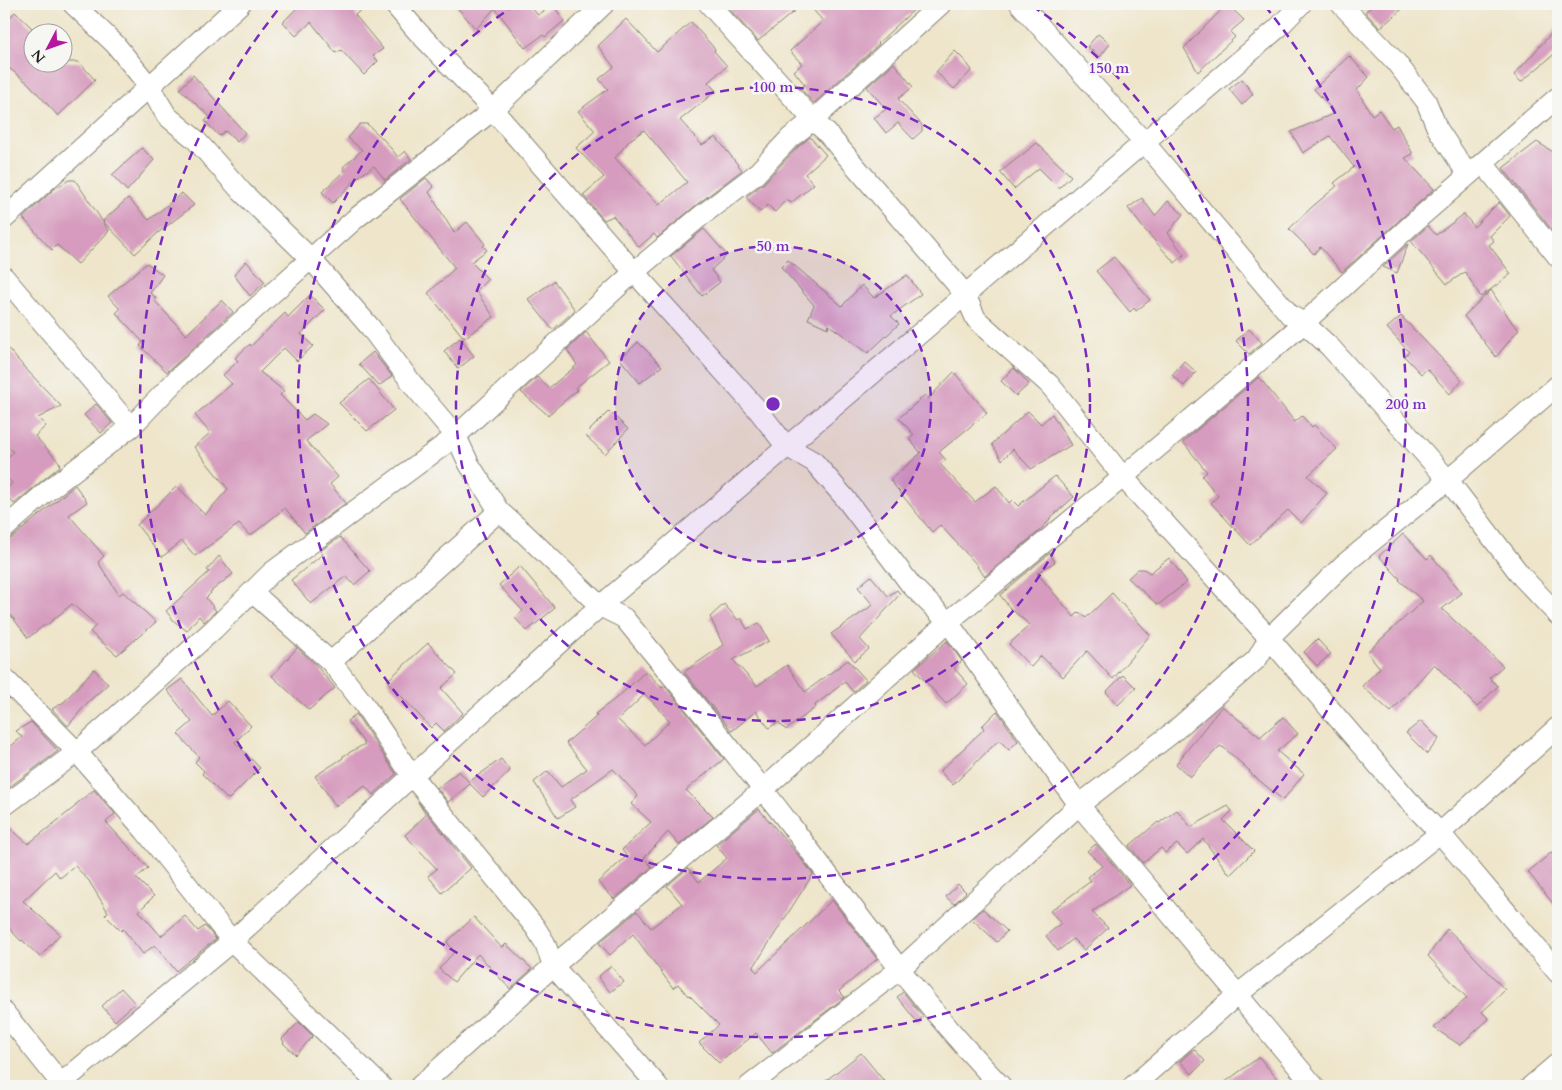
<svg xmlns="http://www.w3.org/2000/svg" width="1562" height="1090" viewBox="0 0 1562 1090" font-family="Cardo,serif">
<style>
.building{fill:#d69bbe;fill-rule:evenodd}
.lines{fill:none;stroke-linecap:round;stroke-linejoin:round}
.minor-casing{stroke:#858073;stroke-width:22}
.minor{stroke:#fff;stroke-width:20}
.ring{fill:none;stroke:#7b2cbf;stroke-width:2.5;stroke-dasharray:9 6}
.centre{fill:#7b2cbf;stroke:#f6f6f2;stroke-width:2.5}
.ring-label{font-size:15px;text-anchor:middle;font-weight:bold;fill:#7b2cbf;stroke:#f6f6f2;stroke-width:5;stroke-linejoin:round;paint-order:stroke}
</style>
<rect width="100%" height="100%" fill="#f6f6f2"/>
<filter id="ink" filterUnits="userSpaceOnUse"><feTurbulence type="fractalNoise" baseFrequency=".02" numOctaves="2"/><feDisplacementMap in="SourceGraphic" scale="10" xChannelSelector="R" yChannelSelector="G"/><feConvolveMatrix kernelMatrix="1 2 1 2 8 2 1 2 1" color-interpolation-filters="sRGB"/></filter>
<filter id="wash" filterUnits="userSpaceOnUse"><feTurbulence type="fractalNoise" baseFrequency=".0096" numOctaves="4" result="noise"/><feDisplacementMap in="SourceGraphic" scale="20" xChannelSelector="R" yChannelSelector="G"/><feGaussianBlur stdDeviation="1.12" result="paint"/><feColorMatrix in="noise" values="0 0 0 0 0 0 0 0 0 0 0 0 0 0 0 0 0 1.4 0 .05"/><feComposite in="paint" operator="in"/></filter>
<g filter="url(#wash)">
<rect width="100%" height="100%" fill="#eee5ca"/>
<g id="blocks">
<g class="building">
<path d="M297,4H367L355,15L383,49L373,56L378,61L364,75L341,50L336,53L311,22L296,36L283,22L299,6Z"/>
<path d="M454,4H528L538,15L553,5L564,21L545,37L543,35L525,48L495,8L476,29Z"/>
<path d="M725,4H803L758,41Z"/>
<path d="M808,4H920L878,43L879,44L814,103L800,88L805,85L794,71L802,64L790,51L823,21Z"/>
<path d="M1227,4L1244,20L1230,32L1235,37L1198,72L1184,48Z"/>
<path d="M1375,4H1408L1380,28L1365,12Z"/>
<path d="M15,12L32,28V62H79L95,80L58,116L29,84L4,64V24Z"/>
<path d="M626,19L657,52L691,22L715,49L714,51L727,66L708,82L716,91L680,120L702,145L716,137L742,170L695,206L657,238L654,234L639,247L613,216L604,220L583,195L604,177L576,148L595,131L578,111L608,89L599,79L614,67L598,46ZM644,130L687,182L659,205L615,158L630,140Z"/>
<path d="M1558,26V51L1521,82L1514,75Z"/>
<path d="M1098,34L1110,44L1100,57L1087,47Z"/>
<path d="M955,51L965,61L972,70L954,89L936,72Z"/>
<path d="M1349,56L1369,77L1357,90L1372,115L1379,110L1392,128L1397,125L1413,154L1405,158L1434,189L1342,272L1320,247L1314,254L1289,229L1313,206L1337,186L1334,183L1354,167L1330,136L1303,153L1291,132L1335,113L1314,89Z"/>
<path d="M894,63L913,87L898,99L922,125V131L913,139L898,123L886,133L874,118L886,109L867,87Z"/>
<path d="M193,75L245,133L237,142L225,131L219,136L205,121L210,117L180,89Z"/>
<path d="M1242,79L1253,94L1242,105L1229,89Z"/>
<path d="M360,124H367L384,140L398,157L405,151L411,159L385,180L374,166L358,177L333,203L322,192L345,170L343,167L362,150L348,138Z"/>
<path d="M810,137L826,155L805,174L814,184L791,203L787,199L775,212L768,205L760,212L746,197L764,183L798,147Z"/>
<path d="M1537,142L1558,155V238L1503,168Z"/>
<path d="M1037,143L1071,176L1059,188L1039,168L1014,189L1000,172Z"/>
<path d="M142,148L154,160L127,191L112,175Z"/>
<path d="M426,178L434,187L429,192L454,233L467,222L485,244L483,246L487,250L471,262L488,279L476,291L494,317L464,338L428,293L455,268L400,199Z"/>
<path d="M69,180H75L109,231L78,264L57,245L52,250L23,218L54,189Z"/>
<path d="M182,193L194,205L159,232L135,254L103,221L128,198L149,220Z"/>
<path d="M1142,198L1155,216L1168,201L1183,214L1168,233L1184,255L1175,263L1144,229L1128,208Z"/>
<path d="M1499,202L1510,216L1490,236L1494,241L1489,245L1511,274L1481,297L1465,272L1447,284L1411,241L1428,226L1436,235L1464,214L1474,227Z"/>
<path d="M704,229L727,255L711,270L720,282L702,296L671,256Z"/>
<path d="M1408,244L1397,273L1383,267Z"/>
<path d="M1114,257L1150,300L1136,311L1134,308L1130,312L1096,271Z"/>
<path d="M788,260L842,306L862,285L874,298L907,275L921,294L891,316L899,324L868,353L829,325L828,328L808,319L814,305L781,267Z"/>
<path d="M246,261L265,282L250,296L234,275Z"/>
<path d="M147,263L163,275L150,293L156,298L154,300L186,335L222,300L233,312L167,372L140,346L143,342L116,313L120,309L108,296Z"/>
<path d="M554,281L575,310L553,330L528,299Z"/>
<path d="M1491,290L1513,324L1519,329L1496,357L1464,316Z"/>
<path d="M310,295L325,310L301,334L313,346L297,361L284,348L260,372L284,391L280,395L305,420L313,414L327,424L306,441L338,477L330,484L346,503L305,533L285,508L250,536L239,524L195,556L182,541L162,557L137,525L177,486L205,515L228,489L194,447L210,433L195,415L232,384L223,375L238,361L235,358L250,344L251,346L285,313L288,317Z"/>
<path d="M1401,316L1462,380L1450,394L1427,369L1421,374L1404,356L1409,352L1387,328Z"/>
<path d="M1249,329L1262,343L1249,354L1236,341Z"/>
<path d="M586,332L609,361L575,388L577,390L548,415L521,392L537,377L549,388L577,365L567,350Z"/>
<path d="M460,338L474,356L458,369L444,351Z"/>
<path d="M638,342L662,366L640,383L620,359Z"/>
<path d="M4,344L24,367L61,406L38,418L46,426L35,436L60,463L59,464L60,466L14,504L4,492L12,483L4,474V462L13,452L4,442Z"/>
<path d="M373,352L392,376L379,386L359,364Z"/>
<path d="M1184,361L1196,372L1184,386L1172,375Z"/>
<path d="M1014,368L1029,384L1016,396L1001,381Z"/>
<path d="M954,372L987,413L939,452L946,460L940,464L975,502L996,486L1009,503L1012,500L1018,506L1055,476L1074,497L1049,519L1050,520L1038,532L985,576L977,567L978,566L940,525L932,532L890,480L921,453L909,439L914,435L899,418L925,395L928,399Z"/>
<path d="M1259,377L1295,422L1302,416L1312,427L1314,425L1337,449L1308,476L1327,493L1301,523L1288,510L1250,545L1211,503L1218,496L1202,476L1207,472L1183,442Z"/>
<path d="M369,379L394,410L367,431L339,403Z"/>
<path d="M96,404L112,423L101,433L84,415Z"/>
<path d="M609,411L628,429L605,454L585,435Z"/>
<path d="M1028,411L1041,424L1052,414L1071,445L1031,469L1013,449L1002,460L992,444Z"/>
<path d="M75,485L87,502L69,515L104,556L98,562L119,595L123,592L156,622L117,655L90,632L96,625L72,604L47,625L46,624L28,638L10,614L4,619V542L12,538Z"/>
<path d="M1403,534L1427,559L1431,555L1462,593L1442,609L1503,666L1489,678L1498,686L1477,707L1434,664L1391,712L1362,686L1380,668L1367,652L1423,601L1399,580L1400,579L1379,556Z"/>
<path d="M340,537L370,571L354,585L346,576L311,604L291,580L323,554L320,551Z"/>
<path d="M1050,553L1055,562L1037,573L1074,617L1079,612L1086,618L1112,593L1150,635L1113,679L1087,651L1063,677L1041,656L1031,667L1009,644L1030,625L1010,608L1000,595Z"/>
<path d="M219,556L233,574L210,592L211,593L206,598L216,611L204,622L199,616L187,631L174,621L166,611L209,572L207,570Z"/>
<path d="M1169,558L1187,582L1158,605L1128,578L1138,569H1144L1150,573Z"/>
<path d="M520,566L555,608L527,631L515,618L523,611L499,585Z"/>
<path d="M871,576L888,596L897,590L900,594L860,639L869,649L855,661L831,634L873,605L858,587Z"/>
<path d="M724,604L738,620L741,618L747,629L759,623L769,641L733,660L757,686L787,665L805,692L848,660L866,680L853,692L845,682L815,705L816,707L786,730L778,722L769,728L756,711L732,731L684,672L723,645L710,617Z"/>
<path d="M1317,639L1331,654L1317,666L1304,652Z"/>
<path d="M947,641L962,661L954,668L968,684L946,704L914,669Z"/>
<path d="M428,643L457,674L441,688L463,713L444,731L436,723L431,728L387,681Z"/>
<path d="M294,645L315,664L335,688L309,710L272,676L297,648Z"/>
<path d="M94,669L108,684L87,703L68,726L52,709L64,702Z"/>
<path d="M646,671L662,688L665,686L724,759L686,790L713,817L679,845L668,832L644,858L652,867L614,899L598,882L627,856L622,850L651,822L631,804L638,796L613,769L570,800L575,807L558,818L534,782L548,771L561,787L587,769L566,743L597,716L595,714L619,696ZM645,694L670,721L645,745L618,720Z"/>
<path d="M1123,675L1136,688L1118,705L1106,692Z"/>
<path d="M182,679L212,716L228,701L251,726L235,742L260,768L229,799L226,798L202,774L204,771L195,762L199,757L178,734L192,722L167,690Z"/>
<path d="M1222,706L1260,737L1283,717L1298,734L1277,751L1304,774L1283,800L1249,772L1250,771L1224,748L1220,746L1190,777L1176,764Z"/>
<path d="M997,711L1018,741L1009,750L999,740L953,785L940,771L984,729L982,726Z"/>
<path d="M356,714L396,774L373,795L365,786L336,806L315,776L343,758V756L365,744L347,721Z"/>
<path d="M1421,721L1439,739L1427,754L1406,733Z"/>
<path d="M31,722L58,751L4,791V752L22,737L16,731Z"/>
<path d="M501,759L510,771L483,797L470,784L448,802L437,788L459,771L469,782Z"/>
<path d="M94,790L115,814L106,822L148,868L136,878L154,896L139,911L161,936L185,916L198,931L205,926L216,939L176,971L155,945L143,954L123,929L121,931L105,915L108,912L89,881L75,866L60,878L55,871L23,901L60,934L40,957L22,940L21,941L4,923V822L28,844L76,806L75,805Z"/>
<path d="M418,802L471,868L442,893L428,876L437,869L405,835L426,815Z"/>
<path d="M1228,806L1232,811L1223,820L1254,851L1230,875L1203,839L1187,854L1177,844L1165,853L1161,848L1143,863L1129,846L1158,822L1159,823L1177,810L1191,827Z"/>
<path d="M759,809L794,850L813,874L753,968L757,972L832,900L877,959L839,991L845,997L772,1053L756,1033L719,1063L699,1043L719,1025L689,995L688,996L678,984L673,988L633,934L610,955L599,943L637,911L651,928L682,904L667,886L688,868L699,882L727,858L716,845Z"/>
<path d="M1096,844L1130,885L1092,912L1108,928L1084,950L1073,939L1058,951L1046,936L1061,923L1050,911L1091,881L1088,877L1102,866L1087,851Z"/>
<path d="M1558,847V910L1528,872Z"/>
<path d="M958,884L966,892L954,904L946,897Z"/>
<path d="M983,909L1007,931L997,942L972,919Z"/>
<path d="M474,917L502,948L506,944L532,969L510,989L478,954L454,982L439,969L454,952L447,942Z"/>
<path d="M1447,929L1460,941L1505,990L1482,1012L1489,1019L1460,1045L1434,1028L1467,998L1428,956Z"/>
<path d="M611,966L624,982L610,992L598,977Z"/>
<path d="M121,988L135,1003L115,1021L102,1006Z"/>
<path d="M903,992L923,1017L917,1022L897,997Z"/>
<path d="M299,1022L313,1036L296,1055L283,1043L284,1042L282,1039Z"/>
<path d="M1194,1049L1205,1061L1192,1074L1180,1061Z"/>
<path d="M861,1053L888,1086H819Z"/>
<path d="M1259,1057L1283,1086H1220Z"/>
</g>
</g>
</g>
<g filter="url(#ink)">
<use href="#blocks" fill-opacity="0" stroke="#858073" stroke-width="1"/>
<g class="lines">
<g class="minor-casing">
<g id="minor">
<path d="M73,4L115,44L149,86L167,116L196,140L242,192L311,259L370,327L417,390L456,436L469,464L499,511L524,533L600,606L624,618C681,687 738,756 792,827C859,915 924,1007 1001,1086"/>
<path d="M394,4L417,31L493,110L634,272L758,410L786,446L814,462L845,498L911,585L948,622L1079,805L1314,1086"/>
<path d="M709,4L813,120L826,132L965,294L976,319L1050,385L1123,477L1269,638L1408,800L1440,833L1558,973"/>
<path d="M1020,4L1144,142L1290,315L1304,323L1330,347L1448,480L1522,577L1558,615"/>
<path d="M1341,4L1395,61L1426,101L1437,128L1468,175"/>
<path d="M1483,163L1558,257"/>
<path d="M4,219L240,4"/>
<path d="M4,277L131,427"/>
<path d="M4,529L46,492L131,427L179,377L355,219L493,110L604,4"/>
<path d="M252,592L331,662L363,703L412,776L535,927L545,943L553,966L658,1086"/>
<path d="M331,662L499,511"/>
<path d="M4,678L77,752L145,831L232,941L381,1086"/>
<path d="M4,806L77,752L214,629L272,572L456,436L634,272L702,215L755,175L790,138L813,120L941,4"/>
<path d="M4,1012L63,1086"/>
<path d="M58,1086L232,941L412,776L600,606L1278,28L1301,4"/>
<path d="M420,1086L553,966L764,789L948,622L1123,477L1304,323L1411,225L1558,97"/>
<path d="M749,1086L900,969L1079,805L1172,733L1257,659L1269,638L1343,565L1448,480L1558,385"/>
<path d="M1133,1086L1237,995L1440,833L1558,727"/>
<path d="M1531,1086L1558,1063"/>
</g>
</g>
<use href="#minor" class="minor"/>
</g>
</g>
<circle cx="773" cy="404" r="158" fill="#7b2cbf" fill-opacity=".12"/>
<g class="ring">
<circle cx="773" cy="404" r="158"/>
<circle cx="773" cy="404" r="317"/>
<path d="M1032 6A475 475 0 1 1 514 6"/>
<path d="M1265 6A633 633 0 1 1 281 6"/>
</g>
<circle cx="773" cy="404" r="8" class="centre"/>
<g class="ring-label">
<text x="1109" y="73">150 m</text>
<text x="773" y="92">100 m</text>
<text x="773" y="251">50 m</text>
<text x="1406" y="409">200 m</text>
</g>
<rect width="1562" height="1090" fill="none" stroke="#f6f6f2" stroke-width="20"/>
<g transform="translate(48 48) rotate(229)"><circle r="24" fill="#f6f6f2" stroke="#9f9f9c"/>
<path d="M0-4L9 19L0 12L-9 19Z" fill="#b5179e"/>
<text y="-8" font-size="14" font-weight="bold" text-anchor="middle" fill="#1c1c1c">N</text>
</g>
</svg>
